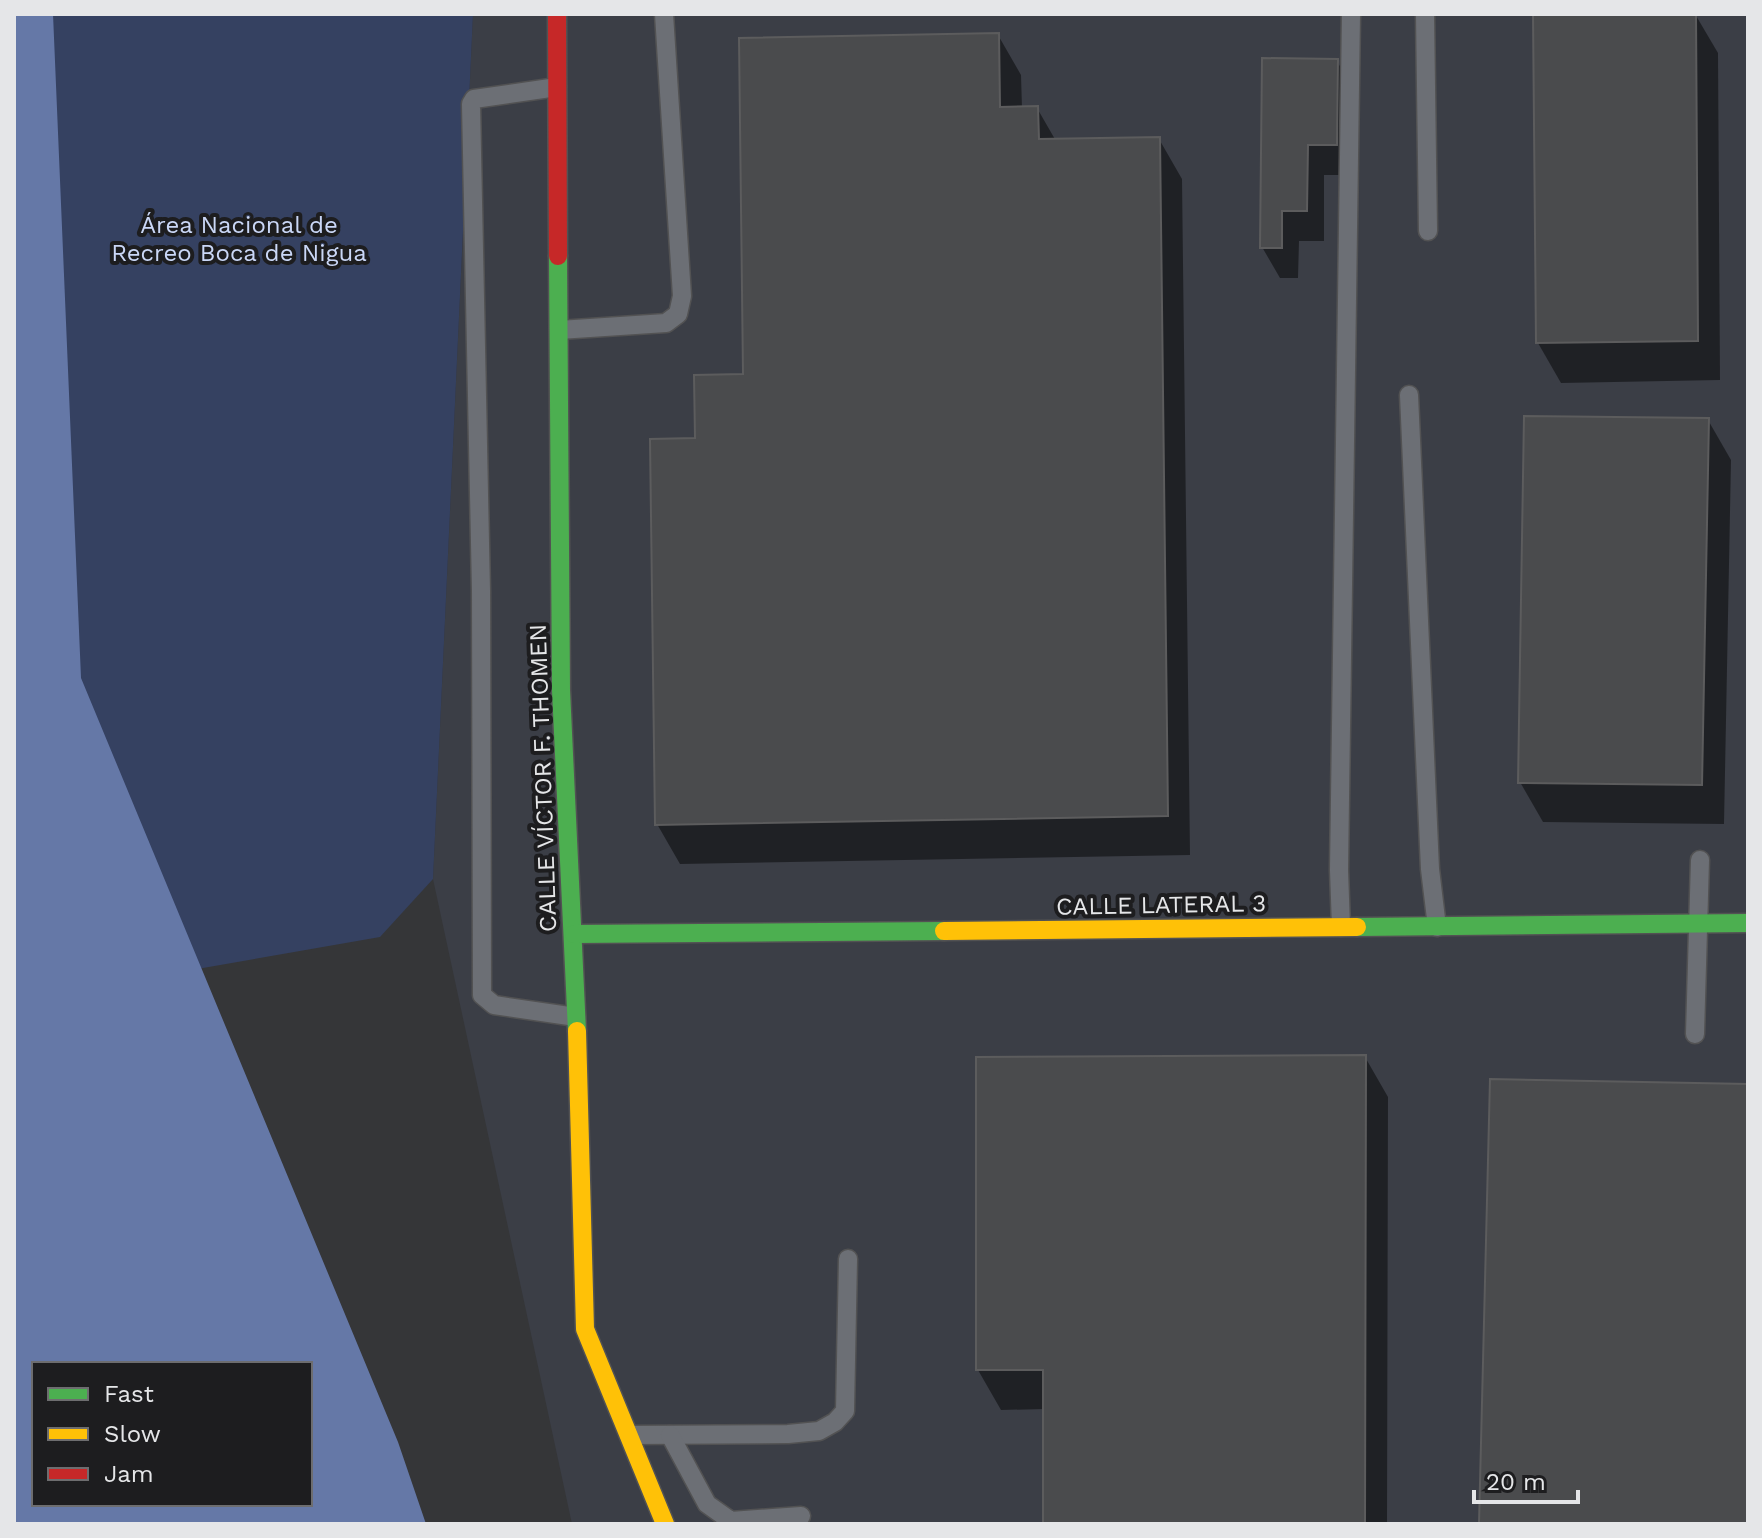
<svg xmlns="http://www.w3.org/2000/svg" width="1762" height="1538" viewBox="0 0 1762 1538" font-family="'Work Sans',sans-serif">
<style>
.built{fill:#3b3e46}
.green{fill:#354161}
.water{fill:#6578a7;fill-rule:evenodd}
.shadow{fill:#0007}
.building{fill:#4a4b4d;stroke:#5c5c5d;stroke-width:2}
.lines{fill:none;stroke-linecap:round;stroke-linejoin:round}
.lane-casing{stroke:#525253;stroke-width:21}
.fast-casing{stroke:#525253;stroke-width:21}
.slow-casing{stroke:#525253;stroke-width:21}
.jam-casing{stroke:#525253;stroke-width:21}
.lane{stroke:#6c6f75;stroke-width:18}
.fast{stroke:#4caf50;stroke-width:18}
.slow{stroke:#ffc107;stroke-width:18}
.jam{stroke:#c62828;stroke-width:18}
.labels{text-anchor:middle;stroke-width:8;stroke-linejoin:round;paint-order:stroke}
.park-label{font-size:24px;fill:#cad7f6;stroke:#1d1d1f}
.street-label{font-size:24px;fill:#e5e6e8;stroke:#1d1d1f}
</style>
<rect width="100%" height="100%" fill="#353638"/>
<path class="built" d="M473,14H1748V1524H572L433,879Z"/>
<path class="green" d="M14,14H473L433,879L380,937L14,1001Z"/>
<path class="water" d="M14,14H53L81,678L398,1442L426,1524H14ZM34,1364H310V1504H34Z"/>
<g class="shadow">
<path d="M1627,14H1695L1718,53L1720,380L1561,383L1538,343Z"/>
<path d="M998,35L1021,75L1022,108H1037L1056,141L1159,139L1182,179L1190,855L680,864L657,824L697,440Z"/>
<path d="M1337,61L1354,91L1353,175H1324V241H1299L1298,278H1280L1262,247Z"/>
<path d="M1708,420L1731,460L1724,824L1543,822L1520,782Z"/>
<path d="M1365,1057L1388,1097L1387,1524H1045V1409L1001,1410L978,1370Z"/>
</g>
<g class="building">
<path d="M1533,14H1696L1698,341L1536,343Z"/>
<path d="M999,33L1000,107L1038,106L1039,139L1160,137L1168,816L655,825L650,439L695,438L694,375L743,374L739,38Z"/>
<path d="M1262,58L1338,59L1337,145H1308L1307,211H1282V248H1260Z"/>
<path d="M1524,416L1709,418L1702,785L1518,783Z"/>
<path d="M1366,1055L1365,1524H1043V1370H976V1057Z"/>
<path d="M1490,1079L1748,1084V1524H1479Z"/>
</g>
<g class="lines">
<g class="lane-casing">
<g id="lane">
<path d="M1425,14L1428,231"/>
<path d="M557,87L474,99L471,104L481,591L482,995L494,1005L576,1017"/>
<path d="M559,330L666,323L678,314L682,296L664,14"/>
<path d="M1409,395L1430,869L1437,927"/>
<path d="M1341,927L1339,870L1351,14"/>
<path d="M1695,1034L1700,860"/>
<path d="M629,1435L788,1434L819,1431L835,1422L845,1411L848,1259"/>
<path d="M670,1435L707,1504L731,1521L801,1516"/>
</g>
</g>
<g class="fast-casing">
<g id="fast">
<path d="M558,256L561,690L577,1031"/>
<path d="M1357,927L1748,923"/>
<path d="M574,934L944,931"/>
</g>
</g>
<g class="slow-casing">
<g id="slow">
<path d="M944,931L1357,927"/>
<path d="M577,1031L585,1329L665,1524"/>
</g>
</g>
<g class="jam-casing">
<path id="jam" d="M557,14L558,256"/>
</g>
<use href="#lane" class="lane"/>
<use href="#fast" class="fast"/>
<use href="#slow" class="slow"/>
<use href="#jam" class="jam"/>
</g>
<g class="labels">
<g class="park-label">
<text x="239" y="233">Área Nacional de<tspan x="239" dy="28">Recreo Boca de Nigua</tspan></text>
</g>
<g class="street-label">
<text transform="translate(543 778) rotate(-92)" y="8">CALLE VÍCTOR F. THOMEN</text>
<text transform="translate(1161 905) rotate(-1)" y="8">CALLE LATERAL 3</text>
</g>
</g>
<rect width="1762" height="1538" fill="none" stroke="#e5e6e8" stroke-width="32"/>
<rect x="32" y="1362" width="280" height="144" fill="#1d1d1f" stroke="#6d6d6f" stroke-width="2"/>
<rect x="48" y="1388" width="40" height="12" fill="#4caf50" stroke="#6d6d6f" stroke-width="2"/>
<text x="104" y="1402" font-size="24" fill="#e5e6e8">Fast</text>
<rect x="48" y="1428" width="40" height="12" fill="#ffc107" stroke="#6d6d6f" stroke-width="2"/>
<text x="104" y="1442" font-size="24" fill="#e5e6e8">Slow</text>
<rect x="48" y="1468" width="40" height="12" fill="#c62828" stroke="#6d6d6f" stroke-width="2"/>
<text x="104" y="1482" font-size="24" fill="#e5e6e8">Jam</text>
<path d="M1474 1490v12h104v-12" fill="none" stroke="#e5e6e8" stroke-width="4"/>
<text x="1486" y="1490" font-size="24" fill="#e5e6e8" stroke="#1d1d1f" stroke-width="6" paint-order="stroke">20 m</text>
</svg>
